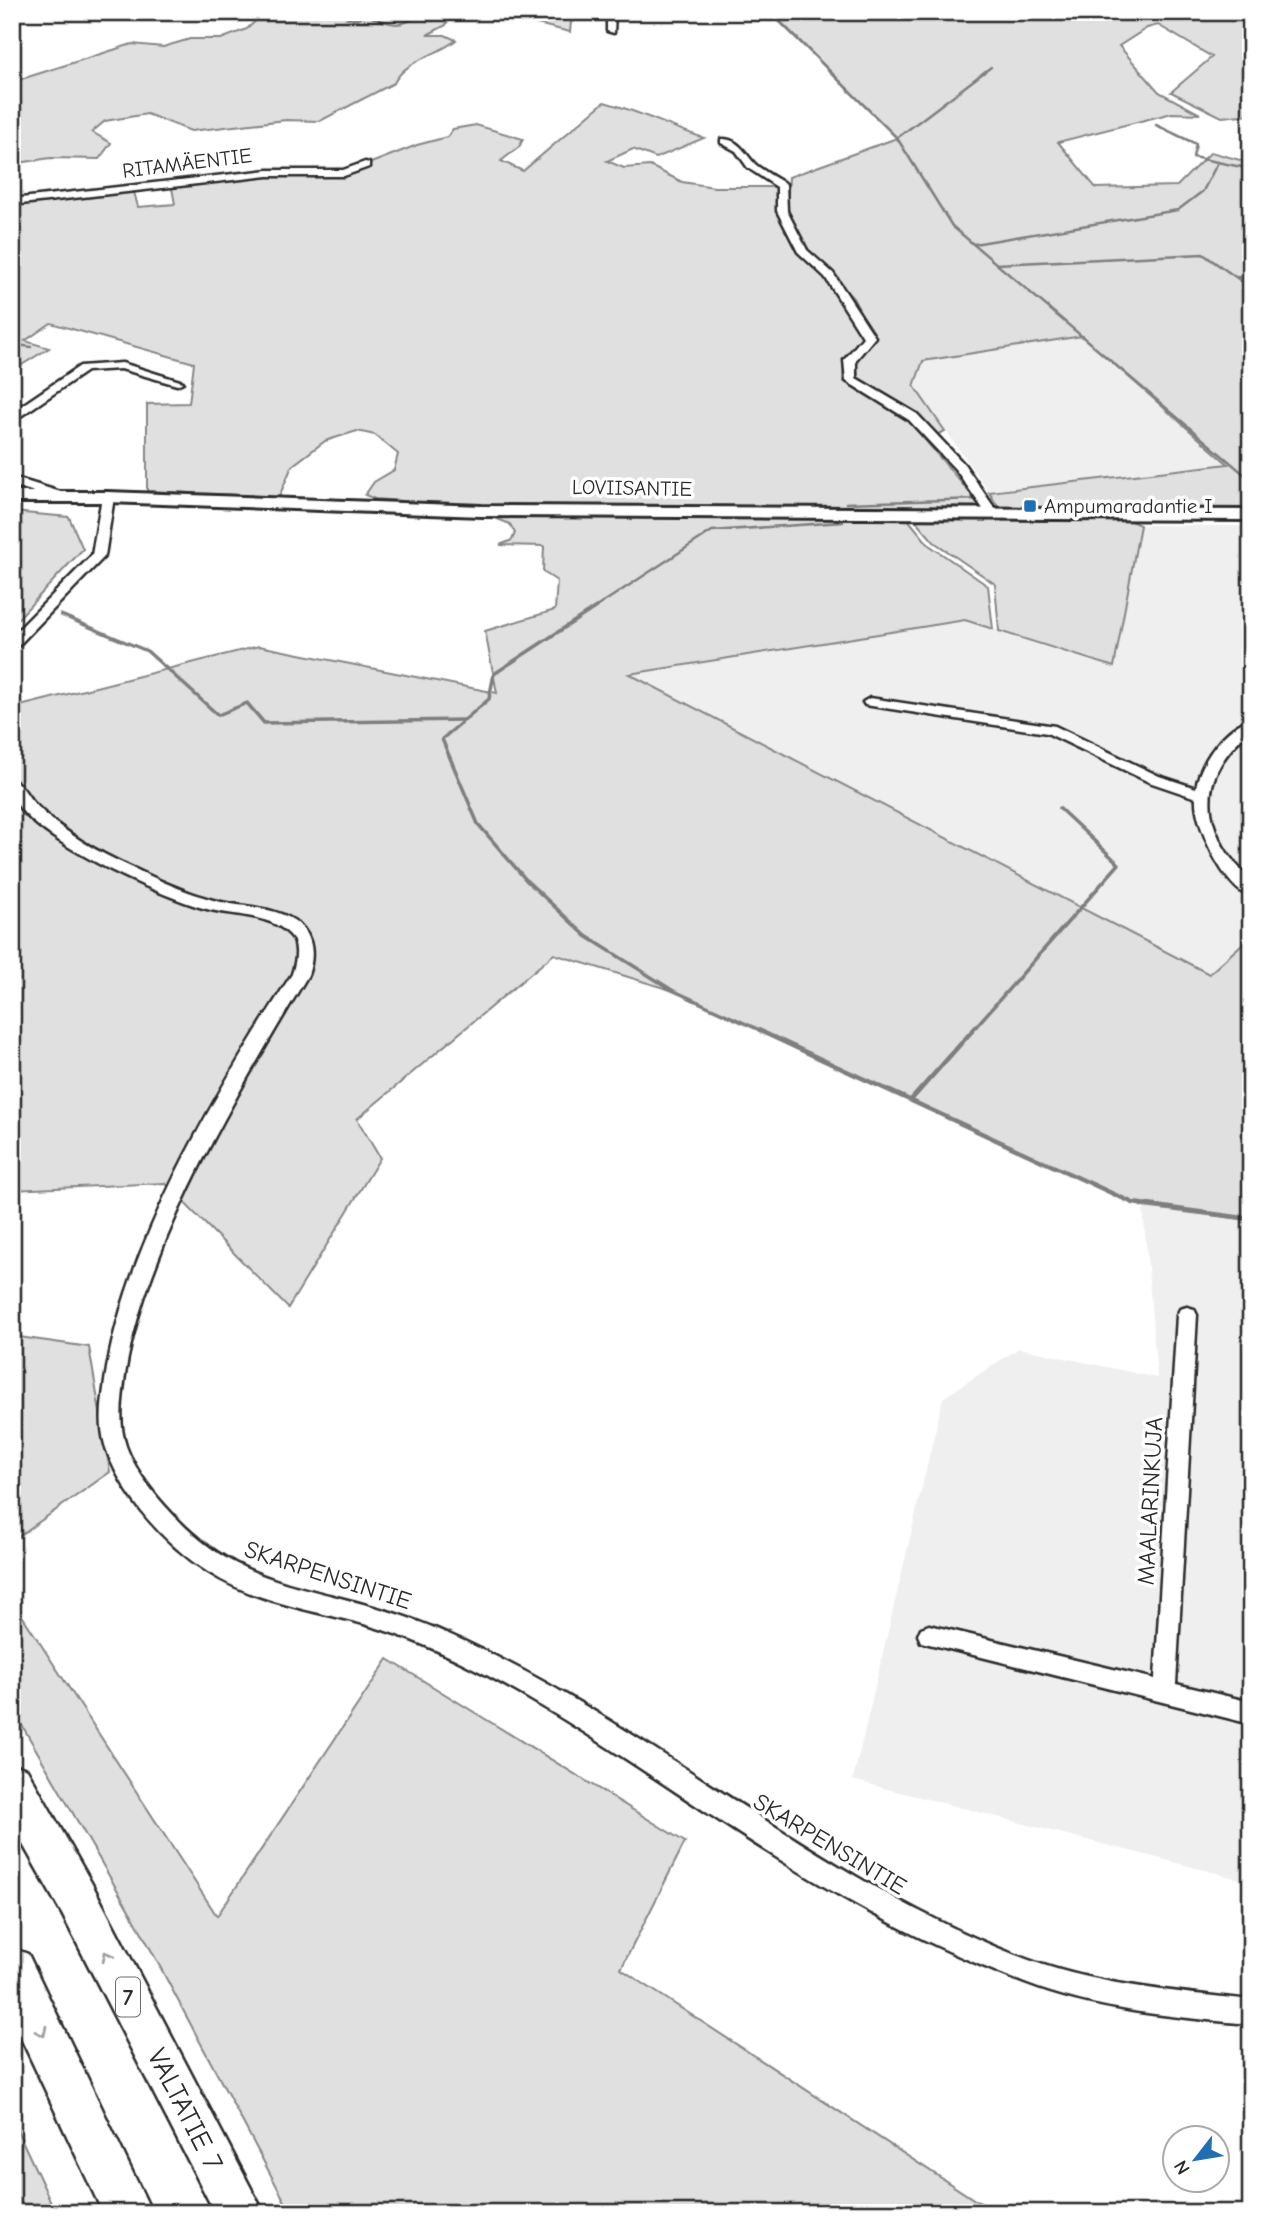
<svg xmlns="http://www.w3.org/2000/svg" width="1263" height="2225" viewBox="0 0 1263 2225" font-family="'Comic Neue',sans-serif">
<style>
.built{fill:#efefef}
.green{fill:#e0e0e0;stroke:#868686;stroke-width:2}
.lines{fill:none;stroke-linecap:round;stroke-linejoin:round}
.stream-far2{stroke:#7e7e7e;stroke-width:2.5}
.stream-far1{stroke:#7e7e7e;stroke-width:3.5}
.stream{stroke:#7e7e7e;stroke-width:4.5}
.street-casing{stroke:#2b2b2b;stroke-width:5}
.secondary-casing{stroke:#2b2b2b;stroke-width:6}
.highway-casing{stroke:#2b2b2b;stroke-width:5}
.street{fill:#fff;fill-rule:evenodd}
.secondary{fill:#fff;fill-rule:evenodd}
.highway{fill:#fff;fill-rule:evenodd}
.oneway{stroke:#a0a0a0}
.poi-dot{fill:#1f6fb2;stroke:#fff;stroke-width:2.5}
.labels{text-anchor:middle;stroke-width:7;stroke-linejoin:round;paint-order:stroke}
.far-street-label{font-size:21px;fill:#2b2b2b;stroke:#fff}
.far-poi-label{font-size:21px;fill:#2b2b2b;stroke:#fff;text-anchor:start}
.shield{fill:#fff;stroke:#6b6b6b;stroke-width:2}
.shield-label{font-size:23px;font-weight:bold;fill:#2b2b2b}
.street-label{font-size:24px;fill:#2b2b2b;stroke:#fff}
.near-street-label{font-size:28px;fill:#2b2b2b;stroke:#fff}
</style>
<rect width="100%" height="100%" fill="#fff"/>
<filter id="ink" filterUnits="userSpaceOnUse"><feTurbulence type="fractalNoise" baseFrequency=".0143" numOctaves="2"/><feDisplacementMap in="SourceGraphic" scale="14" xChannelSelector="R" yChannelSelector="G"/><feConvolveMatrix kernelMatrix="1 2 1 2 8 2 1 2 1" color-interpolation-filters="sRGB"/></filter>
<g filter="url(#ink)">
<g class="built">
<path d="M1082,336L1229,465L989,492L914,386L923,361Z"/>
<path d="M1140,525L1251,526V936L1209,974L628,674L965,620L1113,666Z"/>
<path d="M1143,1207L1251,1220V1882L853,1780L943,1398L1019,1348L1157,1378Z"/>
</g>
<g class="green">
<path d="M265,12H358L347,18L356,19L380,12L373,18C380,20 390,24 397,24C416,22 426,7 449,14L446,25L427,35H445L456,40C437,56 406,59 394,83L320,121L286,120L191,131L147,114L105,121L92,132L111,143L99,159L50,158L12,164V82L132,44L163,47L190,39H221L247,29Z"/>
<path d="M488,12H592L571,22L570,32Z"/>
<path d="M771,12H991L1016,20L1033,12H1251V114L1222,117L1171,92L1212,57L1158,25L1147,28L1119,46L1159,92L1200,114L1172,113L1058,142L1096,188L1177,186L1211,152L1251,163V509L998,507L989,492L1228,464L1082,336L923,361L914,386L945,431L936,435L916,414L858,379L856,361L874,338L853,298L809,252L787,212L789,177L897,138Z"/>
<path d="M604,102C639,111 669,127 704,138L656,158L633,149L607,161L624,168L650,166L682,182L714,187H778L777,211L798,253L826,277L863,337L844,359L843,381L874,397L908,420L982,507L454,505L375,499L365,495L374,482L394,470L398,454L375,435L357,431L325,441L292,466L279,497L147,491V404L189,403L194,363L51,323L25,341L49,348L12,371V205L134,192L138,207L175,204L172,188L267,175L343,174L417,145L447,137L453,129L476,125L523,139L519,147L501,161L523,171Z"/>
<path d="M12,512L69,517L83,549L12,625Z"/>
<path d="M490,516L907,518L929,545L988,586L993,629L965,620L629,674L1209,974L1251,936V1220L1143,1207L677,992L554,954L357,1119L380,1158L288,1308L165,1183L12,1190V708L259,646L497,693L485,631L555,610L557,581L543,572L544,546L500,545L512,540L515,533L510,524Z"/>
<path d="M922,518L1128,520L1140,525L1114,667L999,631L995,584L934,542L916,521Z"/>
<path d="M12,1336L89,1347L110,1472L12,1541Z"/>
<path d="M12,1600L217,1916L388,1659L685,1842L621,1969L978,2202L1006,2213H291L141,1931L12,1708Z"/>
<path d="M12,2119L56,2213H12Z"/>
</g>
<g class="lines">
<g class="stream-far2">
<path d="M770,12L897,138L952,226L1251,480"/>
<path d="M1156,125L1196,144L1193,157L1251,169"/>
<path d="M897,138L991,67"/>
<path d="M974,244L1178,210L1203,191L1218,162"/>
<path d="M997,264L1203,254L1251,288"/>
<path d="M1238,277H1251"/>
<path d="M12,344L31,347"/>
<path d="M846,503L981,499"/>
<path d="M593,609L712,531L843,522"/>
</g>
<g class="stream-far1">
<path d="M596,607L494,674L489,699L442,739L478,824L527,881L586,936L672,990L764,1032"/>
<path d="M61,615L147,651L218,715L247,703L264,723L464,720"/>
<path d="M971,1032L1119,864L1059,808"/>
</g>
<g class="stream">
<path d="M760,1031L1133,1203L1251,1219"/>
<path d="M911,1100L972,1031"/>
</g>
<g class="street-casing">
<g id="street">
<path d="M607,12H615L614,33L607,31Z"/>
<path d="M721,139C739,138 745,154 756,165C765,172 776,178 786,184L787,211L807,250L833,273L875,337L856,360V378L917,414L964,464L998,513L996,516H988L956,470L909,420L846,381L844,360L863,337L825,277L798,252L777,211V187L748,168L736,151L721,143Z"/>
<path d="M365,162L369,163V167L344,176H268L12,205V199L268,170H343Z"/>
<path d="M122,363L183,382L177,385L121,369L87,371L12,422V412L80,366Z"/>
<path d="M12,477L64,493L66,496L60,500L12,485Z"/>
<path d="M108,493L114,497L105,556L17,647L12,648V636L92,555L102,497Z"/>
<path d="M870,698L1055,726L1159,776L1196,788C1200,761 1225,727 1251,719V730C1210,763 1197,804 1226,851C1238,870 1251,874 1251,897C1225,890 1194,824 1196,798L1149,782L1047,733L865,705L863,702Z"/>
<path d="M12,780C22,783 27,796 34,803C58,828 87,846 118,861C148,875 180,891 213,900C240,908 277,905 300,925C314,938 314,958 308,975C257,1060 206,1145 167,1237C149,1282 132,1327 125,1375C122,1399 118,1422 126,1446C134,1468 150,1489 165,1506C227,1576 278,1581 363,1604C398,1613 432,1626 464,1641C656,1730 815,1876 1013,1954C1090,1985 1169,1991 1251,2000V2024C1174,2017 1098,2011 1025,1983C965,1960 907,1933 850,1901C724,1831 611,1741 483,1673C445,1653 406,1636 364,1624C311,1610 255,1602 208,1572C164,1544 121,1495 105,1445C99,1423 102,1403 105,1381C124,1245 218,1089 292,974C296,962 300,944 289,934C269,913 229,916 203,908C161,896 28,838 13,796C11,792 12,785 12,780Z"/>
<path d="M1187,1307L1194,1309L1197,1315L1176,1684L1251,1702V1724L921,1642L918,1635L921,1628L929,1625L1155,1679L1177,1315L1180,1309Z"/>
</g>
</g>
<g class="secondary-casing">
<path id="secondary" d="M12,492H108L482,506L1251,510V520L482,516L108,502H12Z"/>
</g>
<g class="highway-casing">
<g id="highway">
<path d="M12,1764L27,1769L92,1884L264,2213H215L62,1914L12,1825Z"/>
<path d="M12,1948L28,1954L152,2213H103L12,2019Z"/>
</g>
</g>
<use href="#street" class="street"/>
<use href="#secondary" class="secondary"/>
<use href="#highway" class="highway"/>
</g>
<defs><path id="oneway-chevron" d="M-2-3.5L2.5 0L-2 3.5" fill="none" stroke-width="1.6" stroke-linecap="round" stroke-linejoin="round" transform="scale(1.75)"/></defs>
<g class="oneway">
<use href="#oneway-chevron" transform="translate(107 1956) rotate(-117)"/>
<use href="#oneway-chevron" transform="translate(42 2032) rotate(64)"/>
</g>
</g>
<rect class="poi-dot" x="1023" y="499" width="14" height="14" rx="3.5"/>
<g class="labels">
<g class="far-street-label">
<text transform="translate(187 163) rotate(-7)" y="7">RITAMÄENTIE</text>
<text transform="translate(632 488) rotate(1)" y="7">LOVIISANTIE</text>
</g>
<g class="far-poi-label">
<text x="1044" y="513">Ampumaradantie I</text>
</g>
<rect class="shield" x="116" y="1977.5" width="24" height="39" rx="5"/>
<g class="shield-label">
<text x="128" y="2005">7</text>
</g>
<g class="street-label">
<text transform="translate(1150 1501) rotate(-87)" y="8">MAALARINKUJA</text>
<text transform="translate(328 1575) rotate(18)" y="8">SKARPENSINTIE</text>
<text transform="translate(830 1844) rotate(31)" y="8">SKARPENSINTIE</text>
</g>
<g class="near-street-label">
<text transform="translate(186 2109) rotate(63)" y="10">VALTATIE 7</text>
</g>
</g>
<rect width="1263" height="2225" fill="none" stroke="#fff" stroke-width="42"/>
<rect x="21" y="21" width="1221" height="2183" fill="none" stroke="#2b2b2b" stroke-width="2.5" filter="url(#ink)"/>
<g transform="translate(1196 2159) rotate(239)"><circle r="33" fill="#ffffff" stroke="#aaaaaa" stroke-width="2"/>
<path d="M0-5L12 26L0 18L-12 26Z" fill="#1f6fb2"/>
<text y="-10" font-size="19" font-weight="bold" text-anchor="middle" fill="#2b2b2b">N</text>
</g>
</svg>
